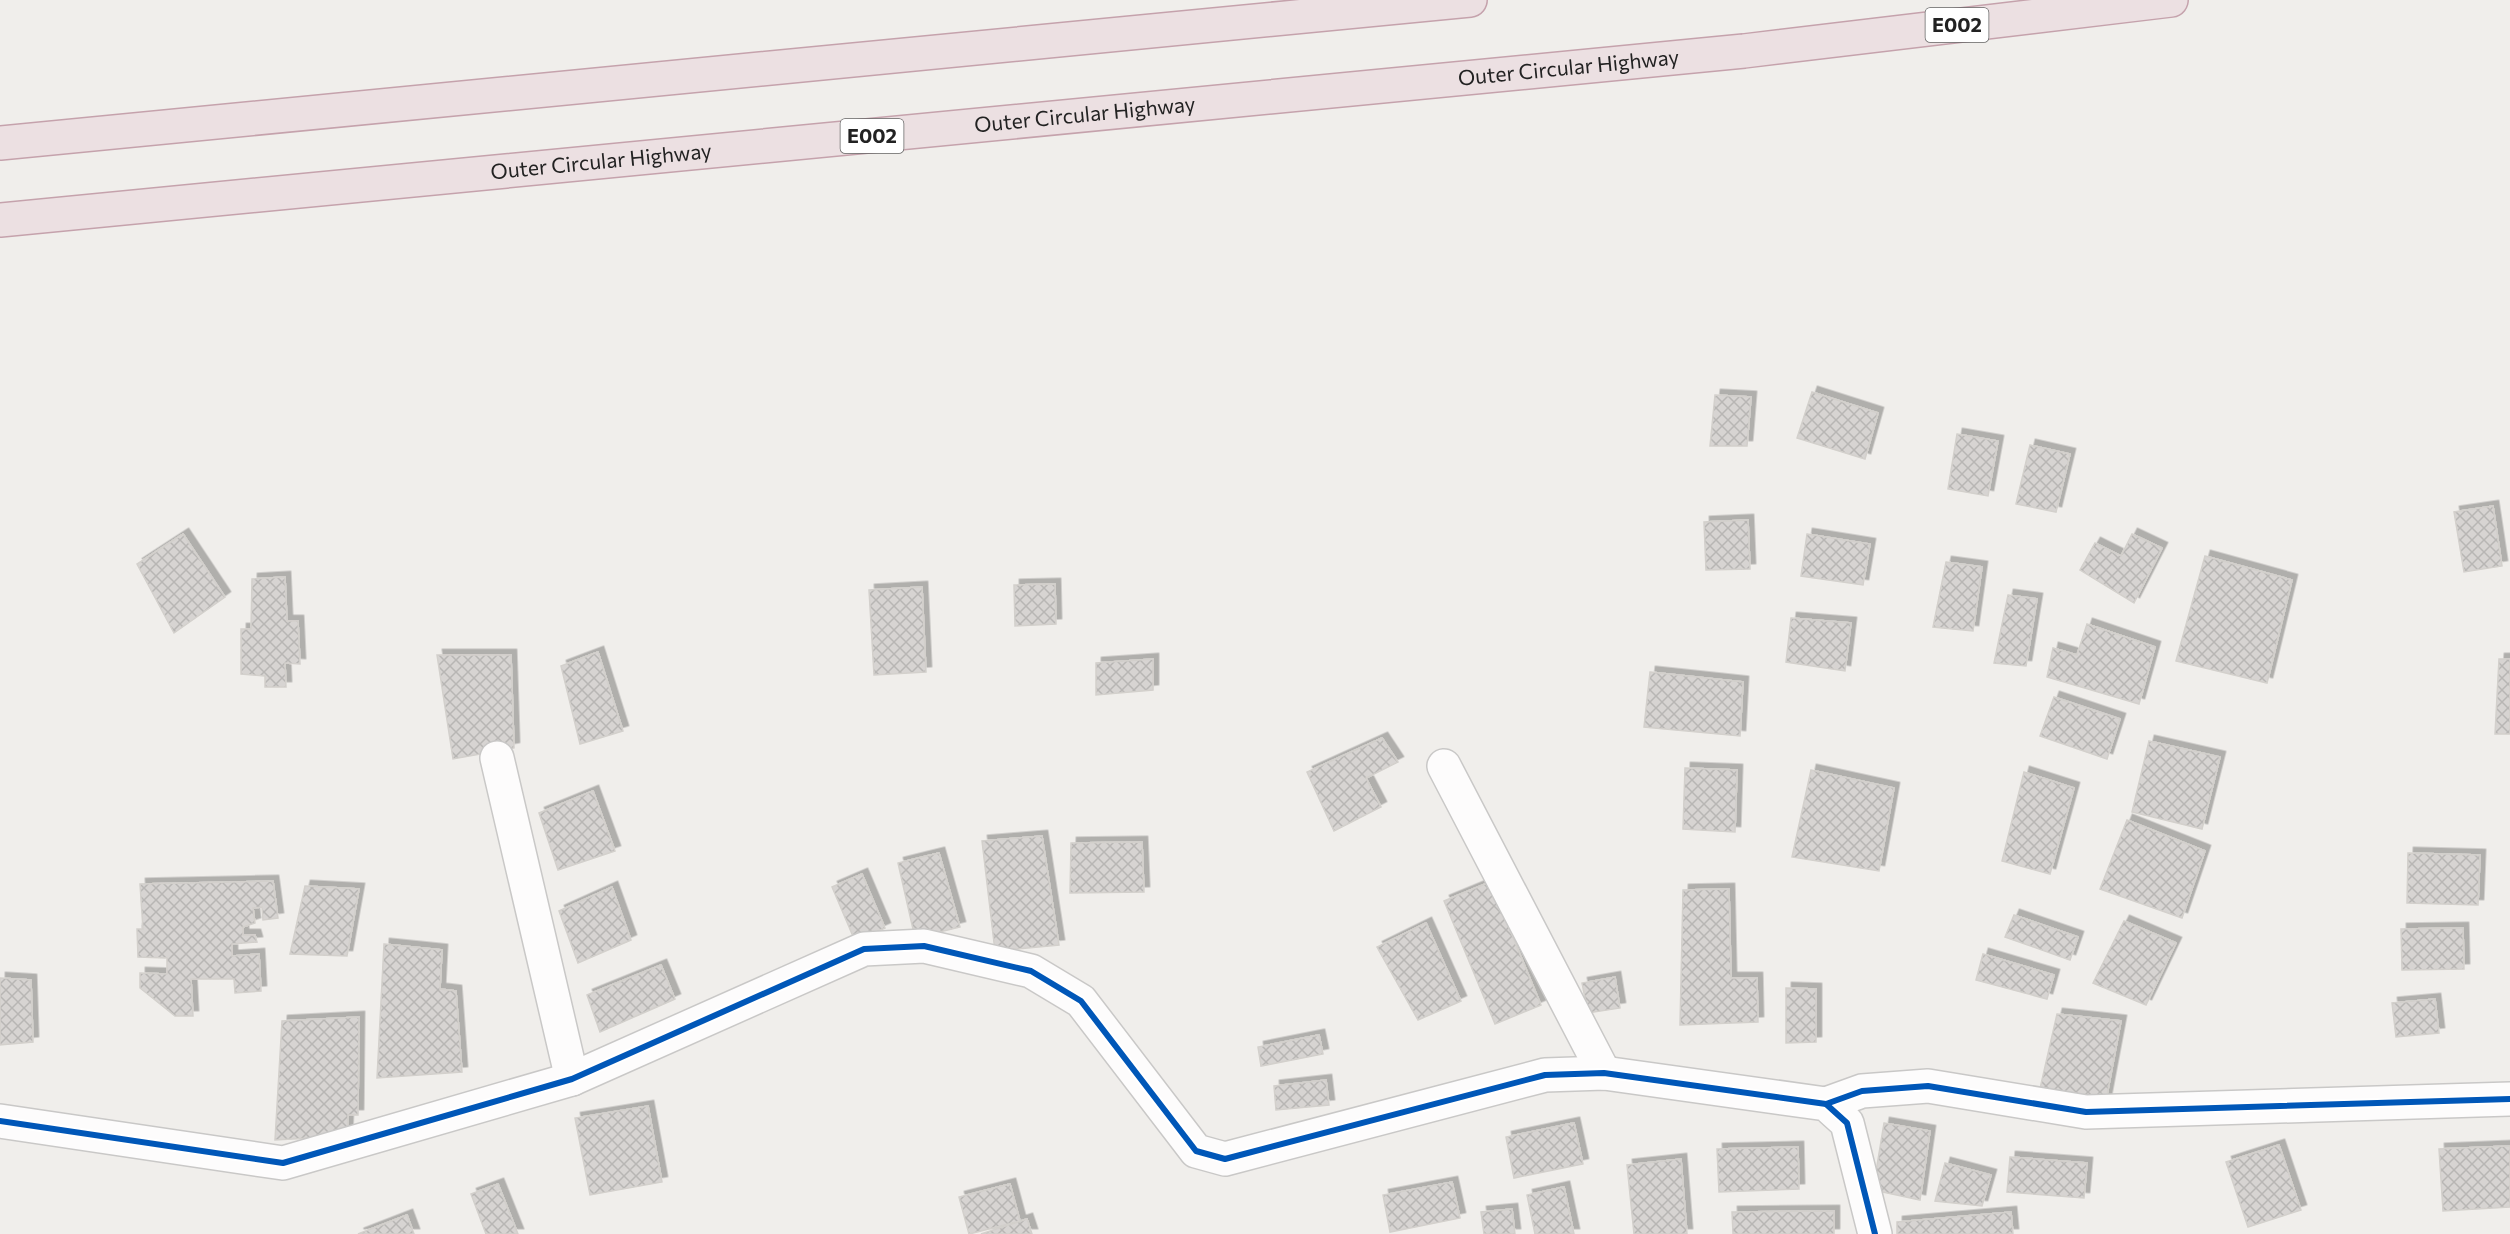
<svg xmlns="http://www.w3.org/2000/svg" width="2510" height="1234" viewBox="0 0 2510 1234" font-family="Commissioner,sans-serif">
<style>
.building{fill:url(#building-cross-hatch);stroke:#d3d0cc;stroke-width:1.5;filter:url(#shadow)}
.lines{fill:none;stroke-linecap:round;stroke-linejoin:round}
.minor-casing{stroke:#c9c8c7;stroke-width:36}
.motorway-casing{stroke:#c5a2ac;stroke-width:36}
.minor{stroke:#fdfcfc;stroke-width:33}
.motorway{stroke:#ece0e2;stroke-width:33}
.cycleway-casing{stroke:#fff;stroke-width:10}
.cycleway{stroke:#0057b8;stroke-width:6}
.labels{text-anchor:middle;stroke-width:5;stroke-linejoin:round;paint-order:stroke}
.shield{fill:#fff;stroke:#646464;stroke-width:1.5}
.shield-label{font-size:20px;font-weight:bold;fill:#222}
.street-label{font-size:21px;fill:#222;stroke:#fff}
</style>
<defs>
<pattern id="building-cross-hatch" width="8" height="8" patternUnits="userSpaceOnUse" patternTransform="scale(1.5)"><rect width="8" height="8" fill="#d7d4d2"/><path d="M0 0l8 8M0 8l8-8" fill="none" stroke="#b8b6b4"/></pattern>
<filter id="shadow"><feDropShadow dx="5.5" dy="-5.5" stdDeviation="0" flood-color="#0004"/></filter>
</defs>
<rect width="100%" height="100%" fill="#f0eeeb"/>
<g class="building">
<path d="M1812,392L1878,413L1865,459L1797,438Z"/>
<path d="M1715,395L1751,397L1747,446H1710Z"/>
<path d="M1957,434L1998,441L1988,496L1948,489Z"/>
<path d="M2030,445L2070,454L2056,512L2016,504Z"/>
<path d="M2493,506L2502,566L2464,572L2454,512Z"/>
<path d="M1748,520L1750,569L1706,570L1704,522Z"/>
<path d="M183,534L225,597L174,633L137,564Z"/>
<path d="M1807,534L1870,544L1863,585L1801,576Z"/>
<path d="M2132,534L2162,548L2134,603L2080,570L2095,543L2121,556Z"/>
<path d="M2205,556L2292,580L2267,683L2176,661Z"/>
<path d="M1946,562L1982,567L1973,631L1933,627Z"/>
<path d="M285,577L287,621H298L300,664L285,663L286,687H265V676L241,674V629H251L252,579Z"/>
<path d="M1055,584L1056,624L1015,626L1014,585Z"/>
<path d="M922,587L926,672L874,675L869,590Z"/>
<path d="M2008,595L2037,599L2026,666L1994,663Z"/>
<path d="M1791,618L1851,623L1845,671L1786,662Z"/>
<path d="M2087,624L2155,647L2139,704L2047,677L2053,648L2077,655Z"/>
<path d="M598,652L623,731L580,744L561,666Z"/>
<path d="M437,655H511L514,748L453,759Z"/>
<path d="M1153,659V690L1096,695V663Z"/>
<path d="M2499,659H2510V734H2495Z"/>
<path d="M1650,672L1743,682L1740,736L1644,727Z"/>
<path d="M2054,697L2120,719L2107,759L2040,736Z"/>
<path d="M1382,738L1398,762L1366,778L1381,807L1334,831L1307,772Z"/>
<path d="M2149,741L2220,757L2202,829L2132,812Z"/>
<path d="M1685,768L1737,770L1735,832L1683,829Z"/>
<path d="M1811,770L1894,788L1879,871L1792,857Z"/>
<path d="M2024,772L2074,788L2050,874L2002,861Z"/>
<path d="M593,791L615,851L558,870L539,813Z"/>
<path d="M2127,820L2205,851L2182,918L2100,889Z"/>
<path d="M1042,836L1059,945L995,951L982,841Z"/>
<path d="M1142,842L1144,892L1070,893L1071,843Z"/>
<path d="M939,853L960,927L915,938L898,863Z"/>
<path d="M2408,853L2480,855L2478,905L2407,903Z"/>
<path d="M862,874L885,928L855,941L832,887Z"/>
<path d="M273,881L278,918L263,920L262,907L253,908L255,923L243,927V935H255L257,942L232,944V956L259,954L261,991L235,993L234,979H191L193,1016H175L140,988V973L167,974V958L138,957L137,929H143L140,884Z"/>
<path d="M1490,882L1541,1005L1495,1024L1444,901Z"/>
<path d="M305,886L359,889L347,956L290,954Z"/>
<path d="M612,887L631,940L578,963L559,911Z"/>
<path d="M1729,889L1731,978H1757L1758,1022L1680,1025L1683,890Z"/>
<path d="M2014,915L2078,937L2070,960L2005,937Z"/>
<path d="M2124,921L2176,943L2146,1005L2093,983Z"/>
<path d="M1426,923L1461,1001L1418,1020L1377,947Z"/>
<path d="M2463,928L2464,969L2402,970L2401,929Z"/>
<path d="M384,944L442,950L440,989L456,991L462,1072L377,1078Z"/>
<path d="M1983,954L2054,975L2047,999L1976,980Z"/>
<path d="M661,965L675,999L600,1032L587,995Z"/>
<path d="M1615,977L1620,1008L1588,1013L1582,983Z"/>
<path d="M0,978L31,980L33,1042L0,1045Z"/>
<path d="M1786,988L1816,989V1042L1786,1043Z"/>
<path d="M2435,999L2439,1033L2396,1037L2392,1003Z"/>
<path d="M2057,1014L2121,1021L2101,1127L2034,1115Z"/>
<path d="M359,1017L358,1115H348L347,1136L275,1140L282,1021Z"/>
<path d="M1319,1035L1323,1054L1261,1066L1258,1047Z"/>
<path d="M1326,1080L1329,1105L1276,1110L1274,1086Z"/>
<path d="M648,1106L662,1182L590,1195L575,1118Z"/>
<path d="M1574,1123L1583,1164L1514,1178L1506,1137Z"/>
<path d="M1884,1123L1930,1131L1920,1200L1873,1190Z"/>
<path d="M2279,1145L2301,1210L2248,1227L2226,1162Z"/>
<path d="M2510,1146V1207L2443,1211L2439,1149Z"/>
<path d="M1798,1147L1799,1189L1719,1192L1717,1149Z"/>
<path d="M2010,1157L2087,1163L2084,1198L2007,1192Z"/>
<path d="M1681,1159L1687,1234H1634L1627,1165Z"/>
<path d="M1945,1163L1991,1175L1982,1206L1935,1201Z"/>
<path d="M1452,1182L1460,1218L1390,1232L1383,1195Z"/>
<path d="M498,1184L518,1234H486L471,1194Z"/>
<path d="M1010,1184L1020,1221L969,1234L959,1197Z"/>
<path d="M1564,1187L1574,1234H1535L1527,1195Z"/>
<path d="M1512,1209L1515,1234H1484L1481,1212Z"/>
<path d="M1834,1211V1234H1733L1732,1212Z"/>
<path d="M2011,1212L2013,1234H1897V1222Z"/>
<path d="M407,1215L414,1234H358Z"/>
<path d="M1027,1219L1032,1234H981Z"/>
</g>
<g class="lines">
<g class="minor-casing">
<g id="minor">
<path d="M497,758L572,1079"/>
<path d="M1444,766L1604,1073"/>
<path d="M1826,1104L1862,1091L1928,1086L2086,1112L2510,1099"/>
<path d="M0,1121L283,1163L572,1079L864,949L924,946L1031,971L1081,1001L1196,1151L1225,1159L1545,1075L1604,1073L1826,1104L1847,1123L1875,1234"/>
</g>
</g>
<g class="motorway-casing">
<g id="motorway">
<path d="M0,143L1470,0"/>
<path id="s1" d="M0,220L1744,51L2171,0"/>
</g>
</g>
<use href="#minor" class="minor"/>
<use href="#motorway" class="motorway"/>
<g class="cycleway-casing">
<g id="cycleway">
<path d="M1826,1104L1862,1091L1928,1086L2086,1112L2510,1099"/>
<path d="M0,1121L283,1163L572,1079L864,949L924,946L1031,971L1081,1001L1196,1151L1225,1159L1545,1075L1604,1073L1826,1104L1847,1123L1875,1234"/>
</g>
</g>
<use href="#cycleway" class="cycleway"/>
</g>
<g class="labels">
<g class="shield">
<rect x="1925.5" y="8" width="63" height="34" rx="4.5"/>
<rect x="840.5" y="119" width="63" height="34" rx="4.5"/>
</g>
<g class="shield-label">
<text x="1957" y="32">E002</text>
<text x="872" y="143">E002</text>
</g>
<g class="street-label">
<text dy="7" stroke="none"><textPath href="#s1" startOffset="1576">Outer Circular Highway</textPath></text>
<text dy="7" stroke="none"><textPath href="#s1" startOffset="1090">Outer Circular Highway</textPath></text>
<text dy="7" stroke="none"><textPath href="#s1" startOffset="604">Outer Circular Highway</textPath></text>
</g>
</g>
</svg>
